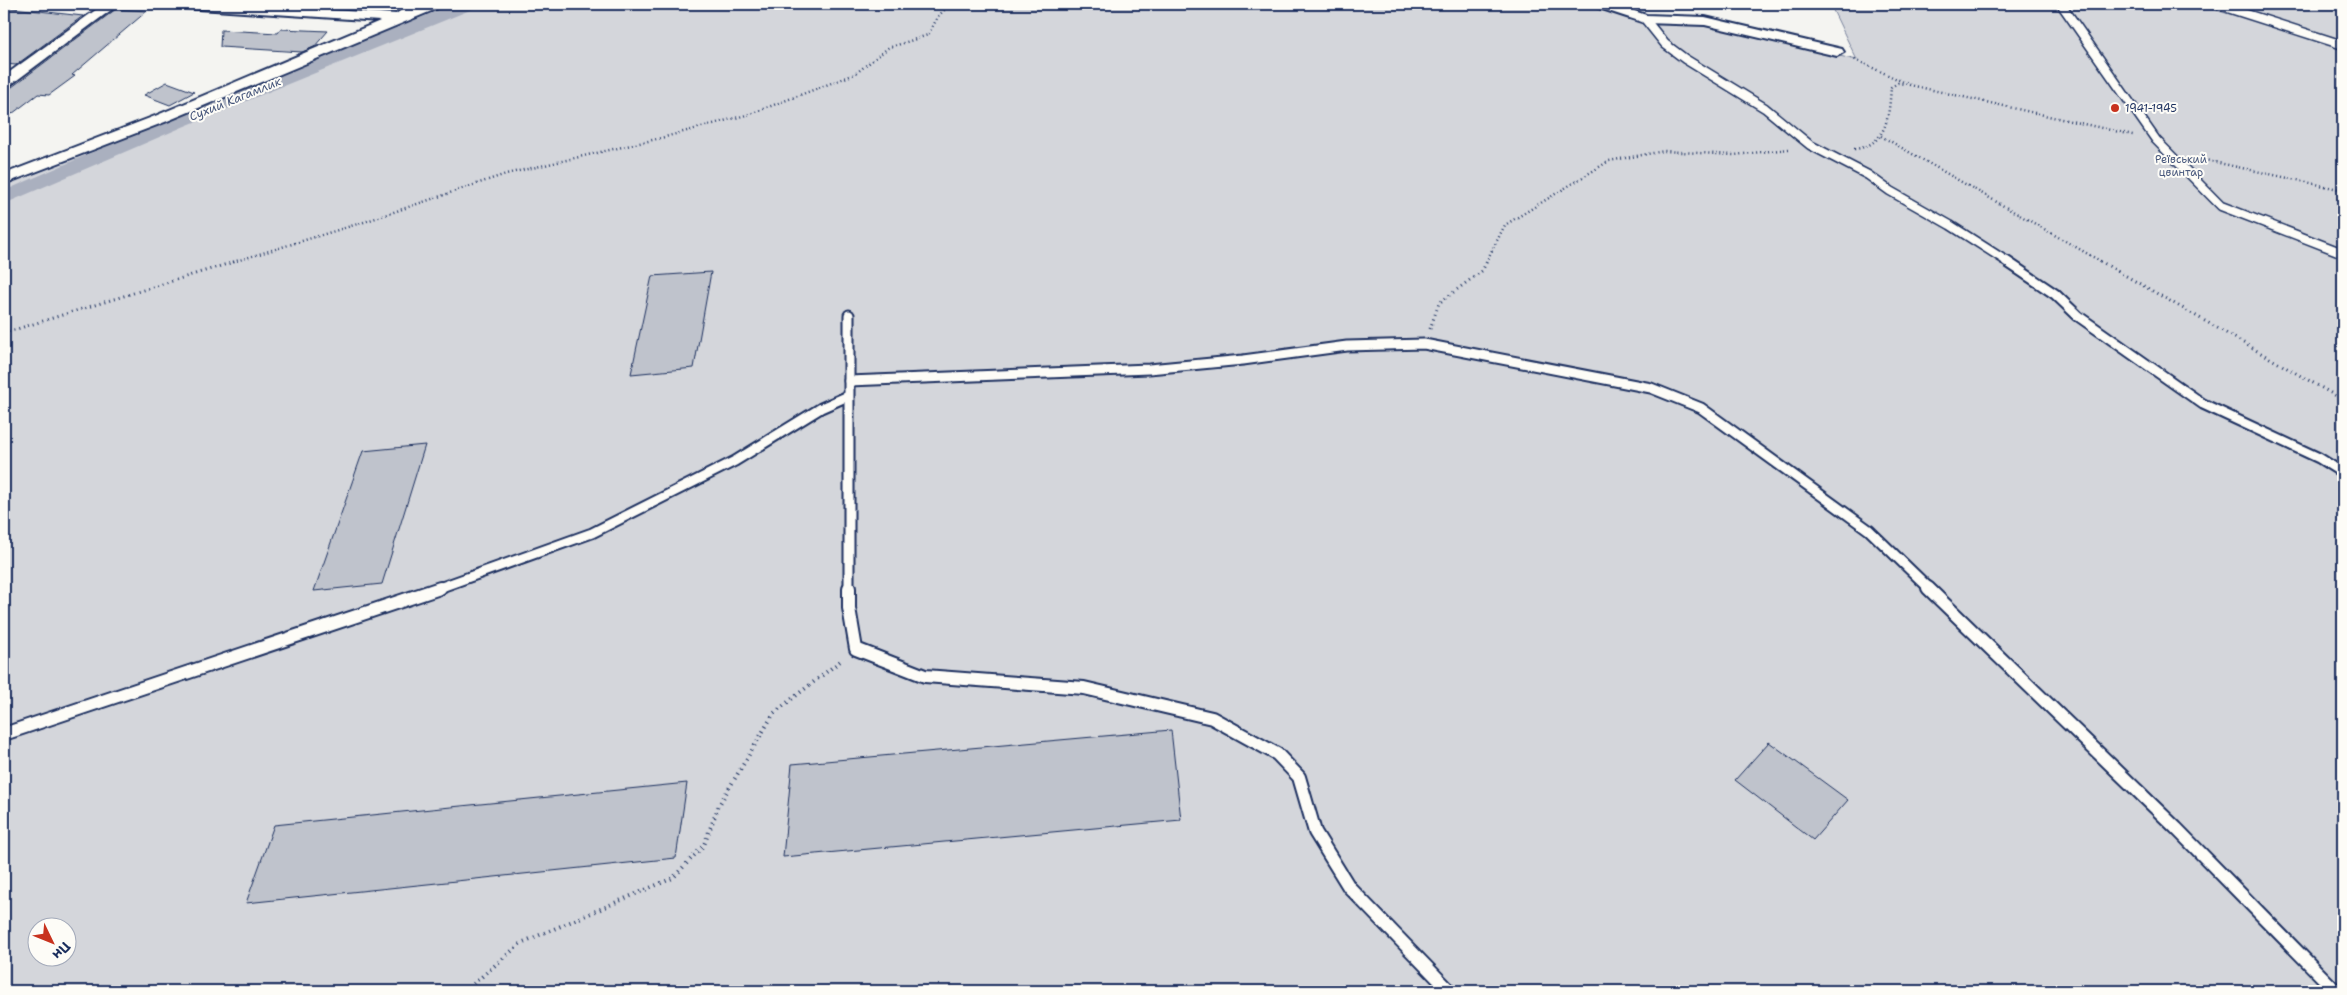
<svg xmlns="http://www.w3.org/2000/svg" width="2347" height="995" viewBox="0 0 2347 995" font-family="'Shantell Sans',sans-serif">
<style>
.green{fill:#d4d6db;stroke:#78829c;fill-rule:evenodd}
.lines{fill:none;stroke-linecap:round;stroke-linejoin:round}
.canal{fill:#aab0bf;fill-rule:evenodd}
.building{fill:#bfc3cc;stroke:#1b2f5e}
.lane-far2-casing{stroke:#1b2f5e;stroke-width:11}
.lane-far1-casing{stroke:#1b2f5e;stroke-width:13}
.lane-casing{stroke:#1b2f5e;stroke-width:16}
.street-casing{stroke:#1b2f5e;stroke-width:4}
.path-far2{stroke:#1b2f5e;stroke-width:2.5;stroke-dasharray:1 3;stroke-linecap:butt}
.path-far1{stroke:#1b2f5e;stroke-width:3;stroke-dasharray:1 4;stroke-linecap:butt}
.path{stroke:#1b2f5e;stroke-width:4;stroke-dasharray:1 4.5;stroke-linecap:butt}
.lane-far2{stroke:#fdfcf7;stroke-width:8}
.lane-far1{stroke:#fdfcf7;stroke-width:9}
.lane{stroke:#fdfcf7;stroke-width:12}
.street{fill:#fdfcf7;fill-rule:evenodd}
.poi-dot{fill:#c8321e;stroke:#fdfcf7;stroke-width:2}
.labels{text-anchor:middle;stroke-width:4;stroke-linejoin:round;paint-order:stroke}
.far-poi-label{font-size:11px;fill:#1b2f5e;stroke:#fdfcf7;text-anchor:start}
.far-park-label{font-size:11px;fill:#49597d;stroke:#fdfcf7}
.far-water-label{font-size:12px;font-style:italic;fill:#46567b;stroke:#fdfcf7}
</style>
<rect width="100%" height="100%" fill="#f4f4f1"/>
<filter id="ink" filterUnits="userSpaceOnUse"><feTurbulence type="fractalNoise" baseFrequency=".02" numOctaves="2"/><feDisplacementMap in="SourceGraphic" scale="10" xChannelSelector="R" yChannelSelector="G"/><feConvolveMatrix kernelMatrix="1 2 1 2 8 2 1 2 1" color-interpolation-filters="sRGB"/></filter>
<g filter="url(#ink)">
<path class="green" d="M446,4H1581L1619,13L1717,28L1857,60L1830,4H2343V991H4V184C153,129 298,63 446,4ZM38,928H68V958H38Z"/>
<g class="lines">
<path class="canal" d="M455,4H478L475,8L185,126L4,204V191L171,118Z"/>
</g>
<g class="building">
<path d="M4,7L83,16L16,65L4,64Z"/>
<path d="M116,9L147,11L72,75L75,76L49,95L38,94L4,120V93Z"/>
<path d="M281,29L328,31L314,47L302,52L220,47L221,30L278,33Z"/>
<path d="M167,82L194,92L170,105L144,95Z"/>
<path d="M711,272L694,368L631,374L652,276Z"/>
<path d="M425,445L382,584L314,591L363,451Z"/>
<path d="M1171,730L1181,820L783,857L792,764Z"/>
<path d="M1769,742L1848,800L1813,840L1735,780Z"/>
<path d="M687,783L676,858L246,903L274,825Z"/>
</g>
<g class="lines">
<g class="lane-far2-casing">
<g id="lane-far2">
<path d="M2061,4L2156,140L2221,206L2343,253"/>
<path d="M2215,4L2343,45"/>
<path d="M1645,19L1665,44L1685,59L1765,108L1810,145L1868,175L1890,191L1950,225L2008,262"/>
</g>
</g>
<g class="lane-far1-casing">
<g id="lane-far1">
<path d="M2006,261L2055,294L2078,316L2203,404L2319,458L2343,473"/>
<path d="M849,315V589"/>
<path d="M849,381L1149,369L1243,360L1347,346L1424,344L1651,388L1701,408L1869,530L1930,589"/>
<path d="M436,589L592,533L735,461L821,408L848,396"/>
</g>
</g>
<g class="lane-casing">
<g id="lane">
<path d="M849,588V608L856,649L925,676L1084,688L1212,718L1277,754L1299,777L1315,832L1349,887L1450,991"/>
<path d="M1928,588L2176,828L2336,991"/>
<path d="M4,734L440,588"/>
</g>
</g>
<g class="street-casing">
<g id="street">
<path d="M104,4H119L9,86L4,87V76Z"/>
<path d="M178,4H232L396,14L410,4H443L441,7L165,122L4,184V174L155,116L380,21L185,8Z"/>
<path d="M1594,4H1614L1646,15L1705,17L1842,49L1844,52L1837,56L1705,25L1645,23L1596,7Z"/>
</g>
</g>
<g class="path-far2">
<path d="M1851,58L1910,85L2133,135"/>
<path d="M1881,136L2102,262"/>
<path d="M1854,149C1888,146 1889,114 1891,87L1898,83L1904,84"/>
<path d="M2196,158L2343,190"/>
<path d="M233,262L364,222L506,174L661,138L750,114L855,74L888,48L928,35L939,15L951,4"/>
<path d="M1486,262L1505,225L1609,161L1664,151L1734,155L1789,149"/>
</g>
<g class="path-far1">
<path d="M2100,261L2343,400"/>
<path d="M1430,329L1439,303L1482,271L1487,261"/>
<path d="M4,333L237,261"/>
</g>
<path class="path" d="M465,991L521,943L673,878L704,845L719,805L774,713L843,659"/>
<use href="#lane-far2" class="lane-far2"/>
<use href="#lane-far1" class="lane-far1"/>
<use href="#lane" class="lane"/>
<use href="#street" class="street"/>
</g>
</g>
<circle class="poi-dot" cx="2115" cy="108" r="5"/>
<g class="labels">
<g class="far-poi-label">
<text x="2125" y="112">1941-1945</text>
</g>
<g class="far-park-label">
<text x="2181" y="163">Реївський<tspan x="2181" dy="13">цвинтар</tspan></text>
</g>
<g class="far-water-label">
<text transform="translate(235 99) rotate(-22)" y="4">Сухий Кагамлик</text>
</g>
</g>
<rect width="2347" height="995" fill="none" stroke="#fdfcf7" stroke-width="20"/>
<rect x="10" y="10" width="2327" height="975" fill="none" stroke="#1b2f5e" stroke-width="2" filter="url(#ink)"/>
<g transform="translate(52 942) rotate(133)"><circle r="24" fill="#fdfcf7" stroke="#a3aaba"/>
<path d="M0-4L9 19L0 12L-9 19Z" fill="#c8321e"/>
<text y="-8" font-size="14" font-weight="bold" text-anchor="middle" fill="#1b2f5e">Пн</text>
</g>
</svg>
